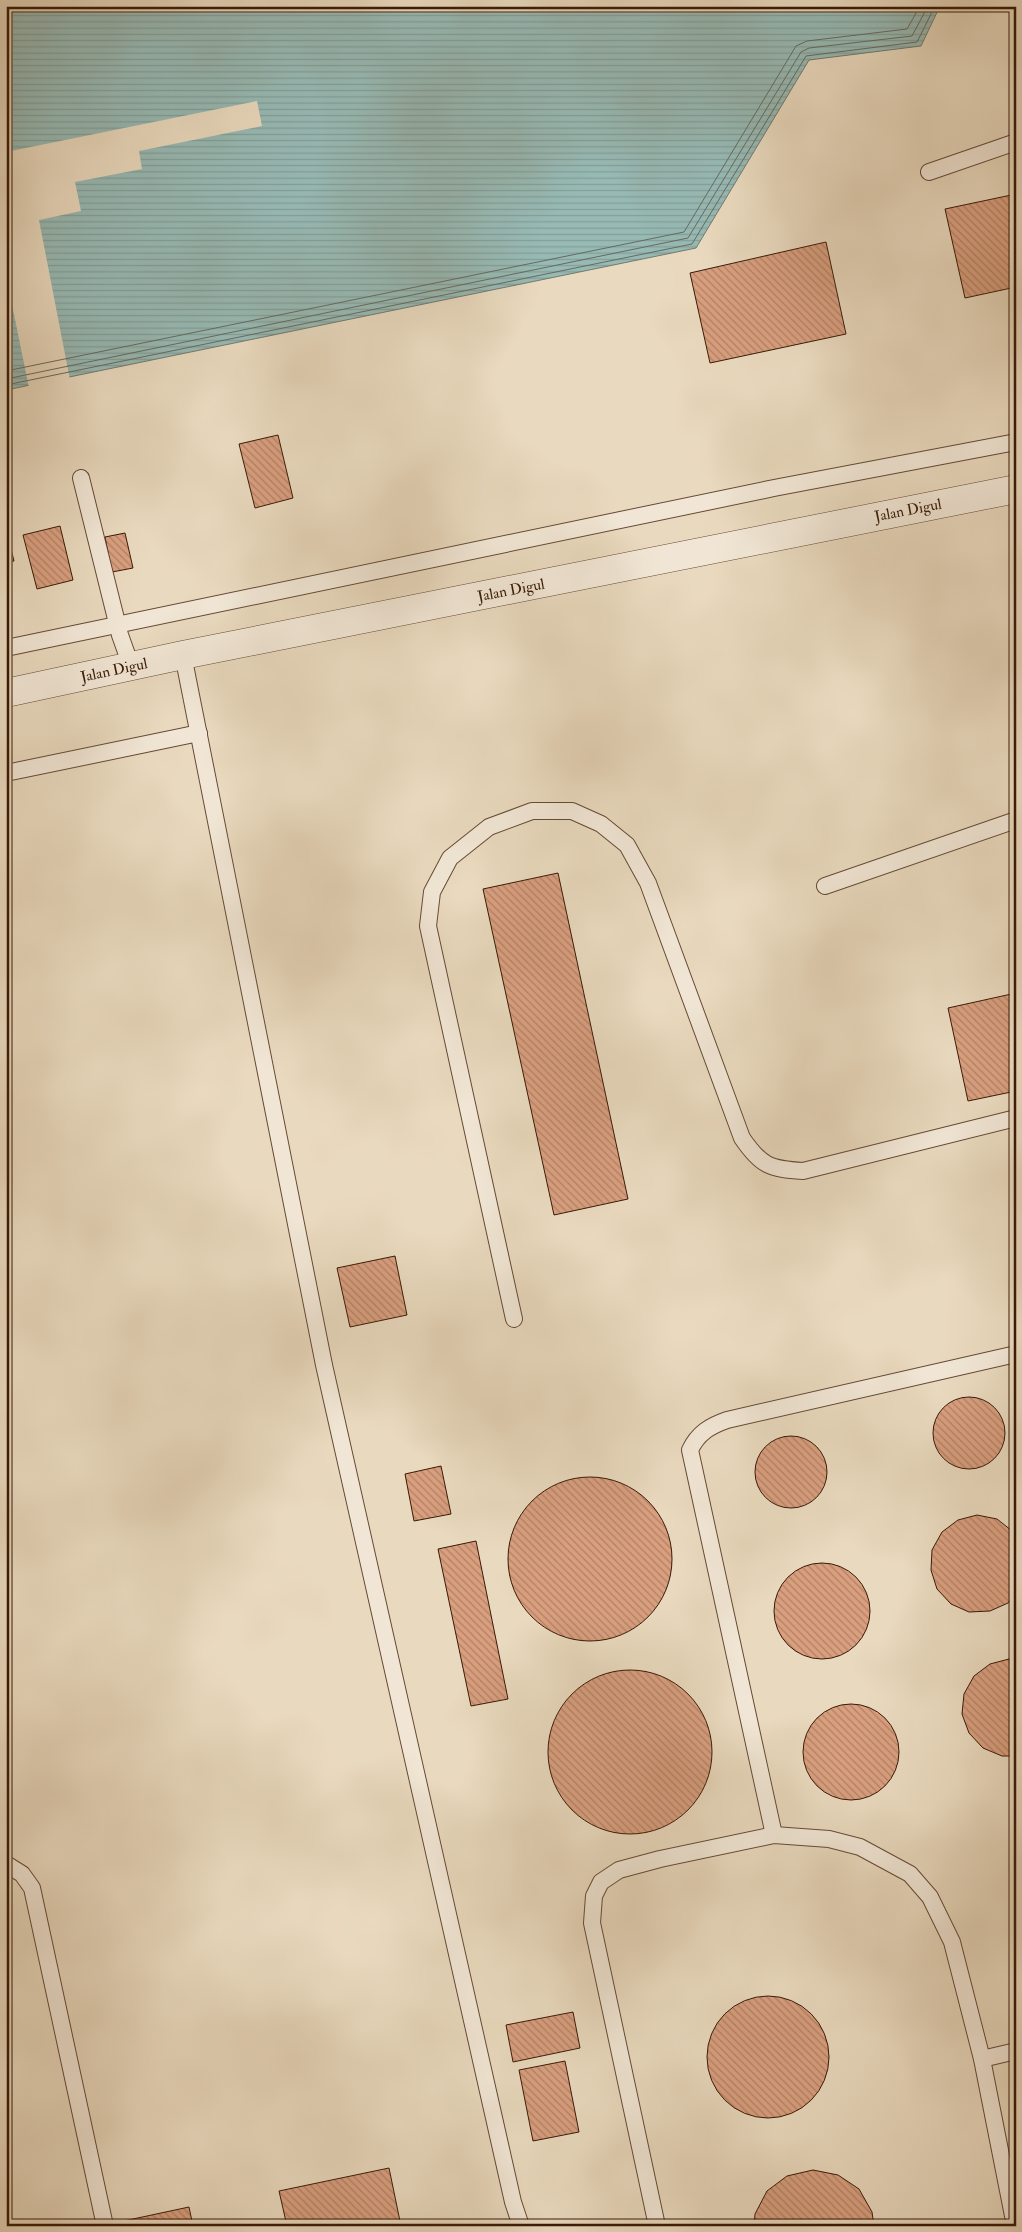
<svg xmlns="http://www.w3.org/2000/svg" width="1022" height="2232" viewBox="0 0 1022 2232" font-family="'IM FELL Double Pica',serif">
<style>
.water{fill:url(#water-rules);stroke:#717a6f}
.pier{fill:#e9d9be}
.lines{fill:none;stroke-linecap:round;stroke-linejoin:round}
.shore{stroke:#686a5e;stroke-width:1}
.building{fill:url(#building-back-hatch);stroke:#391a07}
.service-casing{stroke:#654a35;stroke-width:18}
.minor-casing{stroke:#654a35;stroke-width:29}
.service{stroke:#f1e6d5;stroke-width:16}
.minor{stroke:#f1e6d5;stroke-width:28}
.labels{text-anchor:middle;stroke-width:4.5;stroke-linejoin:round;paint-order:stroke}
.street-label{font-size:15px;fill:#391a07;stroke:#f1e6d5}
</style>
<defs>
<pattern id="water-rules" width="6" height="5" patternUnits="userSpaceOnUse" patternTransform="scale(1.25)"><rect width="6" height="5" fill="#97bab5"/><path d="M0 2.5h6" fill="none" stroke="#839f9a"/></pattern>
<pattern id="building-back-hatch" width="6" height="6" patternUnits="userSpaceOnUse" patternTransform="scale(1.25)"><rect width="6" height="6" fill="#d99f7f"/><path d="M-1 5l2 2M0 0l6 6M5-1l2 2" fill="none" stroke="#b18166"/></pattern>
</defs>
<rect width="100%" height="100%" fill="#e9d9be"/>
<filter id="stains"><feTurbulence type="fractalNoise" baseFrequency=".004" numOctaves="4"/><feColorMatrix values="0 0 0 0 .2 0 0 0 0 .09 0 0 0 0 .02 0 0 0 .5 -.17"/></filter>
<radialGradient id="worn" r=".72"><stop offset=".6" stop-color="#630" stop-opacity="0"/><stop offset="1" stop-color="#630" stop-opacity=".3"/></radialGradient>
<path class="water" d="M6,6H940L921,46L809,60L696,248L6,390Z"/>
<path class="pier" d="M257,101L262,126L139,151L142,169L75,182L81,211L39,220L70,380L29,388L6,275V152Z"/>
<g class="lines">
<g class="shore">
<path d="M6,371L684,232L796,46L807,41L907,29L920,6"/>
<path d="M6,379L688,238L801,52L809,48L912,36L928,6"/>
<path d="M6,385L692,244L806,56L917,42L935,6"/>
</g>
</g>
<g class="building">
<path d="M1016,194V287L965,298L945,209Z"/>
<path d="M826,242L846,334L710,363L690,273Z"/>
<path d="M278,435L293,498L255,508L239,444Z"/>
<path d="M60,526L73,580L37,589L23,535Z"/>
<path d="M6,529L14,561L6,563Z"/>
<path d="M125,533L133,568L112,572L105,537Z"/>
<path d="M558,873L628,1199L554,1215L483,889Z"/>
<path d="M1016,993V1091L968,1101L948,1008Z"/>
<path d="M395,1256L407,1315L350,1327L337,1268Z"/>
<circle cx="969" cy="1433" r="36"/>
<circle cx="791" cy="1472" r="36"/>
<path d="M441,1466L451,1514L414,1521L405,1474Z"/>
<circle cx="590" cy="1559" r="82"/>
<path d="M977,1515L997,1519L1016,1534V1594L1008,1603L990,1611L969,1612L951,1604L937,1589L931,1570L932,1550L942,1532L958,1520Z"/>
<path d="M476,1541L508,1699L471,1706L438,1549Z"/>
<circle cx="822" cy="1611" r="48"/>
<path d="M1009,1659L1016,1661V1756H1002L983,1748L969,1733L962,1714L964,1694L974,1676L990,1664Z"/>
<circle cx="630" cy="1752" r="82"/>
<circle cx="851" cy="1752" r="48"/>
<circle cx="768" cy="2057" r="61"/>
<path d="M573,2012L580,2048L513,2062L506,2025Z"/>
<path d="M565,2061L579,2132L533,2141L519,2070Z"/>
<path d="M389,2168L401,2226H287L279,2191Z"/>
<path d="M813,2170L838,2175L859,2189L872,2212L874,2226H754L755,2214L767,2191L787,2176Z"/>
<path d="M189,2207L193,2226H120L119,2222Z"/>
</g>
<g class="lines">
<g class="service-casing">
<g id="service">
<path d="M929,172L1016,142"/>
<path d="M81,478L120,635L131,666"/>
<path d="M6,648L774,488L1016,442"/>
<path d="M183,655L324,1365L513,2202L521,2226"/>
<path d="M6,773L199,733"/>
<path d="M825,886L1016,820"/>
<path d="M514,1319L428,926L432,892L450,858L489,827L532,811H572L601,824L627,845L648,883L742,1138C761,1166 770,1169 803,1171L1016,1118"/>
<path d="M774,1835L690,1450C698,1433 710,1426 727,1420L1016,1354"/>
<path d="M6,1864L22,1874L32,1888L105,2226"/>
<path d="M982,2059L1016,2051"/>
<path d="M657,2226L592,1923L594,1896L601,1882L619,1870L660,1859L774,1835L829,1839L860,1847L910,1874L930,1897L952,1942L982,2059L1015,2226"/>
</g>
</g>
<g class="minor-casing">
<path id="minor" d="M6,693L183,655L1016,489"/>
</g>
<use href="#service" class="service"/>
<use href="#minor" class="minor"/>
</g>
<g class="labels">
<g class="street-label">
<text transform="translate(908 510) rotate(-11)" y="5">Jalan Digul</text>
<text transform="translate(511 590) rotate(-11)" y="5">Jalan Digul</text>
<text transform="translate(114 670) rotate(-12)" y="5">Jalan Digul</text>
</g>
</g>
<rect width="1022" height="2232" fill="none" stroke="#e9d9be" stroke-width="25"/>
<rect x="8" y="8" width="1007" height="2217" fill="none" stroke="#391a07" stroke-width="2.5"/>
<rect x="12" y="12" width="997" height="2207" fill="none" stroke="#391a07"/>
<rect width="100%" height="100%" filter="url(#stains)"/>
<rect width="100%" height="100%" fill="url(#worn)"/>
</svg>
